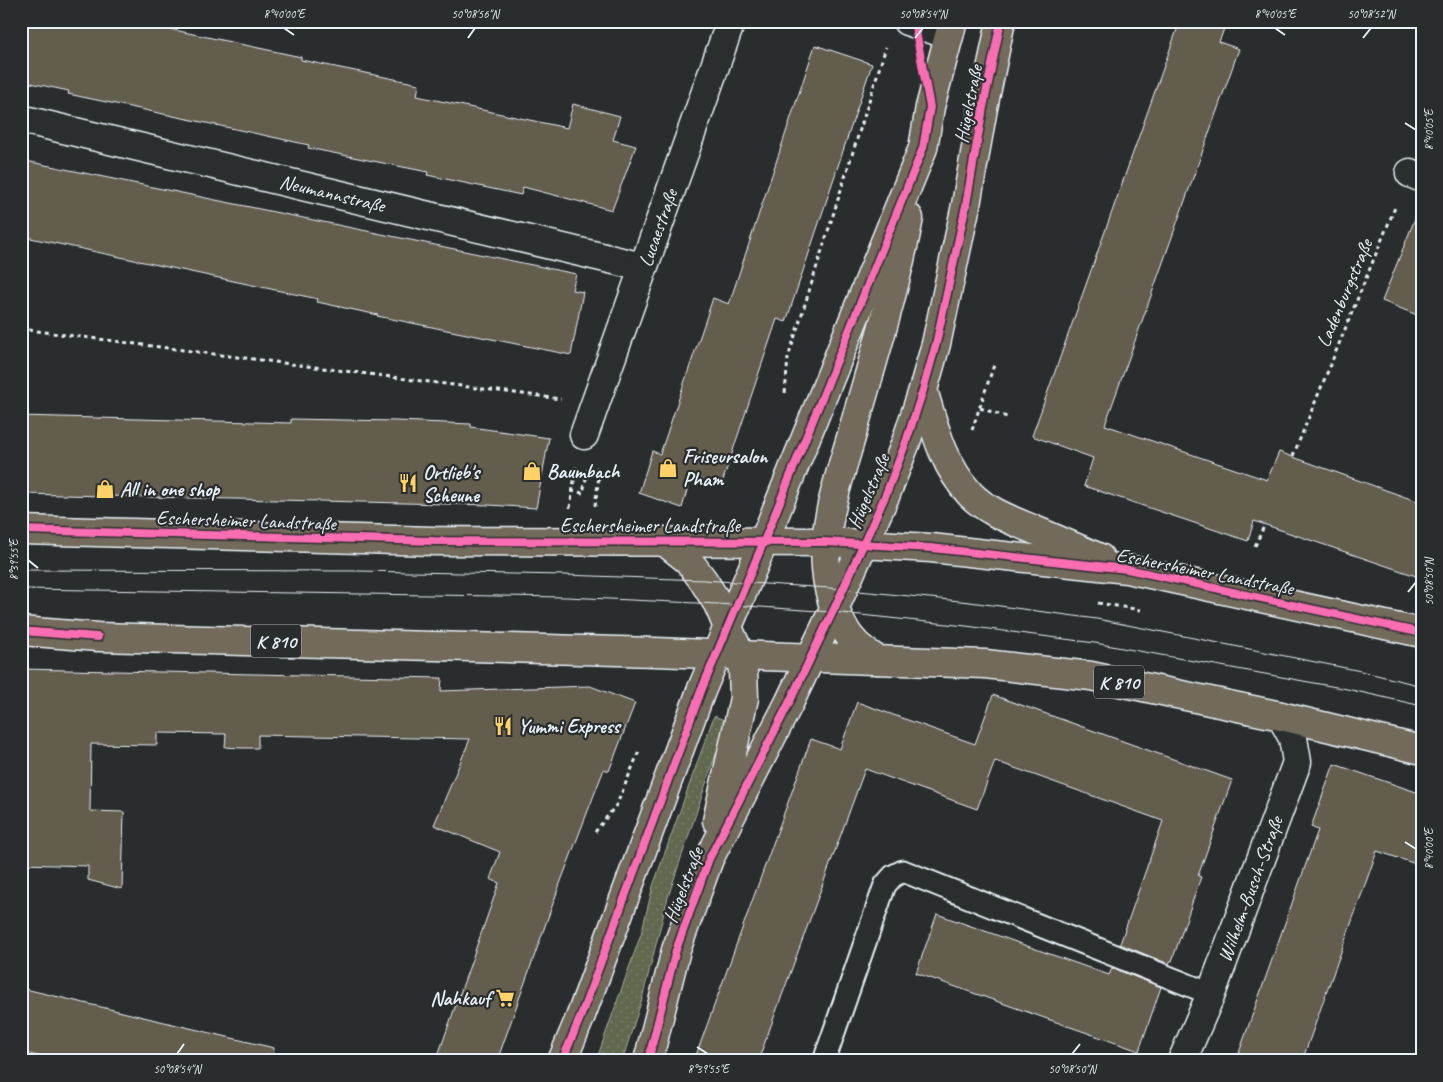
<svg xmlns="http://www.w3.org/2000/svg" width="1443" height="1082" viewBox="0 0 1443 1082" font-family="Caveat,sans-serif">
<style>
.grass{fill:url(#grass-dots);stroke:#a4aca2}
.building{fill:#645d4d;stroke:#e8f1f8}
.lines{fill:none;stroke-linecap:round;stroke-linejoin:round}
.service-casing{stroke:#e8f1f8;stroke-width:25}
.minor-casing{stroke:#e8f1f8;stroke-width:31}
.primary-casing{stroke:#e8f1f8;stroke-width:31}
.path{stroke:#e8f1f8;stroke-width:3;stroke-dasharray:4 4;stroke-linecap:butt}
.service{stroke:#2a2d2e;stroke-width:21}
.minor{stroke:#2a2d2e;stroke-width:28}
.primary{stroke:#726b5a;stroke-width:28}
.tram{stroke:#e8f1f8;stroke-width:1}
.cycleway-casing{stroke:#2a2d2e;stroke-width:11}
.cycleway{stroke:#f96db3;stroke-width:8}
.ticks{fill:none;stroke:#e8f1f8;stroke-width:2}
.labels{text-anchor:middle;stroke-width:4.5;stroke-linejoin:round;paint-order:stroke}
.shield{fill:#2a2d2e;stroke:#afb6bb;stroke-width:1}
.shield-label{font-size:19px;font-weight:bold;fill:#e8f1f8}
.street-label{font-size:20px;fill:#e8f1f8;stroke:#2a2d2e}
.poi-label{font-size:20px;font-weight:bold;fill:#e8f1f8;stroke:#2a2d2e;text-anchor:start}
.neatline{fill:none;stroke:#e8f1f8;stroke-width:2}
.ticks-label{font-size:12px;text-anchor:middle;fill:#e8f1f8}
</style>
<defs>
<pattern id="grass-dots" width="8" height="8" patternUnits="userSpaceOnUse" patternTransform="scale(1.25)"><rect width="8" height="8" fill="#61674d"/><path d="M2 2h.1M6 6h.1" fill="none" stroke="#787d67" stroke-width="1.8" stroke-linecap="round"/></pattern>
</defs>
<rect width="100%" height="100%" fill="#2a2d2e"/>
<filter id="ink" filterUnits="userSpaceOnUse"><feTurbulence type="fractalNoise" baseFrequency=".02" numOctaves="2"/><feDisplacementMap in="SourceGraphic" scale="10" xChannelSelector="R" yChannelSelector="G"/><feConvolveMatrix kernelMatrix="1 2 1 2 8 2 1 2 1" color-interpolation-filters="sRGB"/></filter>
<g filter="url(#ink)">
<path class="grass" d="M714,716L727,721L668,897L642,999L622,1061H596L641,934L653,886Z"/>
<g class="building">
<path d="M21,21H132L301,57V60L419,84L417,96L567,128L573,104L620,116L613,140L636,146L612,210L523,187L521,195L427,175L428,172L308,148L309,145L235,129L68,94L69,91L21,81Z"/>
<path d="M1180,21H1227L1219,42L1239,49L1105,425L1267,480L1279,452L1422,503V578L1254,521L1248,541L1084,486L1093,458L1032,436Z"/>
<path d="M815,45L872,64L786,322L777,319L721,486L691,476L682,508L639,493L652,451L660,454L713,298L729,304Z"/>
<path d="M21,160L576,274L572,290L583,292L571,355L377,316L378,315L317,302L318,299L21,236Z"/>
<path d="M1420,206H1422V317L1382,301Z"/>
<path d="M21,416L291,423V419L397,421L471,424V427L549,438L536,508L489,505L21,494Z"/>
<path d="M21,669L442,678L441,691L590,686L635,703L609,771L604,769L561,881L497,1061H436L499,883L490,879L500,852L434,825L470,739L258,735V748H241L225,747L226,734L157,733V745L91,744L90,811L124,812L122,889L88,880V866L21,864Z"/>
<path d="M993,695L1232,780L1198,876L1201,877L1172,961H1170L1169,964L1120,944L1163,821L995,761L977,809L865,769L758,1061H694L811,739L840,749L857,702L975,744Z"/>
<path d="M1334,764L1422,794V866L1377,851L1302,1061H1236L1318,830L1311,827Z"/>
<path d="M937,914L1109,975L1112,968L1161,987L1139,1051L916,973Z"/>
<path d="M21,988L274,1048L273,1061H59L21,1052Z"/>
</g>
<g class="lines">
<g class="service-casing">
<path id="service" d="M824,1061L885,885L893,876L903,871L1211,994"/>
</g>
<g class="minor-casing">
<g id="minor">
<path d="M907,21L949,35"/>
<path id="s1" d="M21,119L643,267"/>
<path d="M1410,173L1422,178"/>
<path id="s2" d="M584,435L731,21"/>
<path id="s3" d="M1182,1061L1211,994L1297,762L1293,738L1281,716"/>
</g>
</g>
<g class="primary-casing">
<g id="primary">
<path d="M923,390C934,426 943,465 970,494C987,512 1014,521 1037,531C1058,540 1079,549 1100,558"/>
<path d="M21,530L434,541L825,542L931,548L1127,569L1422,633"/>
<path d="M664,541L688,560L703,580L718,604L740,655L743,671L744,698L717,821"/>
<path d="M21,631L98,637L655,652L985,664L1091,676L1281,716L1422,750"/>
<path d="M877,660C870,655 862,650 856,644C837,624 828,594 826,568C822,525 840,476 852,434C872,363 895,291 909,218"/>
<path d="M562,1061L580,1018L701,691L764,541L923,148L930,107L953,21"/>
<path d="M648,1061L676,950L709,859L789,703L835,607L886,494L906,442L923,390L936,344L966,205L983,108L1001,21"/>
</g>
</g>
<g class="path">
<path d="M21,329L561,399"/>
<path d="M785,393L788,358L886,47"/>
<path d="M980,408L1007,417"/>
<path d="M972,430L995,362"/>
<path d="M1293,456L1396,205"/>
<path d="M571,491L583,493L588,469"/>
<path d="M595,506L600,469L596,468"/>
<path d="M570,508L576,467"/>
<path d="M1255,546L1265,524"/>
<path d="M1098,603L1141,610"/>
<path d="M595,832L617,804L640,749"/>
</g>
<use href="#service" class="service"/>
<use href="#minor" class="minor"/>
<use href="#primary" class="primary"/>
<g class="tram">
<path d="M21,570L359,571L565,575L703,580L829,588L970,602L1097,619L1356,670L1422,686"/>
<path d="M21,589L566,597L718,604L832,612L966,626L1095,643L1347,689L1422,706"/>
</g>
<g class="cycleway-casing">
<g id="cycleway">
<path d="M21,530L434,541L825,542L931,548L1127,569L1422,633"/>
<path d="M21,631L98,637"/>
<path d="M562,1061L580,1018L701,691L764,541L923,148L930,107L914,21"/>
<path d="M648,1061L676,950L709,859L789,703L835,607L886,494L906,442L923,390L936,344L966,205L983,108L1001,21"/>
</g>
</g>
<use href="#cycleway" class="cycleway"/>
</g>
</g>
<path class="ticks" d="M284,28L294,35M1275,28L1285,35M468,38L475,28M915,38L923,28M1363,38L1371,28M1405,123L1416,130M28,560L38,568M1408,592L1416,582M1405,842L1416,849M697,1047L708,1054M177,1054L184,1044M1072,1054L1080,1044"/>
<defs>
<g id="shop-bare" transform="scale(1.5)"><path d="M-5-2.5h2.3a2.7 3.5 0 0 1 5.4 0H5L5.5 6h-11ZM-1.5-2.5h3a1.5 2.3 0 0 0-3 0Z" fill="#ffd166" stroke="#2a2d2e" stroke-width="2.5" paint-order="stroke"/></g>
<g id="restaurant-bare" transform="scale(1.5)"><path d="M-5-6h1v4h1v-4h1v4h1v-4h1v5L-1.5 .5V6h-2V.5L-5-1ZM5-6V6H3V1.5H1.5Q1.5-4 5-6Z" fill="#ffd166" stroke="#2a2d2e" stroke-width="2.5" paint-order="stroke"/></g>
<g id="supermarket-bare" transform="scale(1.5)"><path d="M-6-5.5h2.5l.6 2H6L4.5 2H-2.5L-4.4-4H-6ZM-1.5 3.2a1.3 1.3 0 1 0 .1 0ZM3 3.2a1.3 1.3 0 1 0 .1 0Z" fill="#ffd166" stroke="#2a2d2e" stroke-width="2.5" paint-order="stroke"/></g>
</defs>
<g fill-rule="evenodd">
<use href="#shop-bare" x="668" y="468"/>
<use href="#shop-bare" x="532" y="471"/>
<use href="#restaurant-bare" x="408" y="483"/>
<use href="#shop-bare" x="105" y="489"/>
<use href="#restaurant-bare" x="503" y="726"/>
<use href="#supermarket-bare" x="505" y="998"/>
</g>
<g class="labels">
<g class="shield">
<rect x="251" y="624.5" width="50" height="33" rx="4"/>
<rect x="1094" y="665.5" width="50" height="33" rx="4"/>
</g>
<g class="shield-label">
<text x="276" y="648">K 810</text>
<text x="1119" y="689">K 810</text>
</g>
<g class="street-label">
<text transform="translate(968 104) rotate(-79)" y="7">Hügelstraße</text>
<text dy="7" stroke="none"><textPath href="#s1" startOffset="320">Neumannstraße</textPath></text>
<text dy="7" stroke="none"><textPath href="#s2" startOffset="220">Lucaestraße</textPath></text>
<text transform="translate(1344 293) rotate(-67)" y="7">Ladenburgstraße</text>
<text transform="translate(868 491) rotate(-67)" y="7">Hügelstraße</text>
<text transform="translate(246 520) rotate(2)" y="7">Eschersheimer Landstraße</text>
<text x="650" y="532">Eschersheimer Landstraße</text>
<text transform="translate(1205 571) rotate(11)" y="7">Eschersheimer Landstraße</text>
<text transform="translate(683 885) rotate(-69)" y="7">Hügelstraße</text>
<text dy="7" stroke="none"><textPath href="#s3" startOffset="185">Wilhelm-Busch-Straße</textPath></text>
</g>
<g class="poi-label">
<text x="683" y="463">Friseursalon<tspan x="683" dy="23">Pham</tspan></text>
<text x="547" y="478">Baumbach</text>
<text x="423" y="479">Ortlieb's<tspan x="423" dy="23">Scheune</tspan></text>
<text x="120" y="496">All in one shop</text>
<text x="518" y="733">Yummi Express</text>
<text x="490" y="1005" text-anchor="end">Nahkauf</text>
</g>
</g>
<rect width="1443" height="1082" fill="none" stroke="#2a2d2e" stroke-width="55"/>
<rect x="28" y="28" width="1388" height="1026" class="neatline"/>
<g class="ticks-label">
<text x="284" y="18">8°40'00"E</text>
<text x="475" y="18">50°08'56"N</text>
<text x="923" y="18">50°08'54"N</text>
<text x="1275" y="18">8°40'05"E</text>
<text x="1371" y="18">50°08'52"N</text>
<text transform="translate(1429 130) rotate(-90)" y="4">8°40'05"E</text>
<text transform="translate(14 560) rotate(-90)" y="4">8°39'55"E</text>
<text transform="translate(1429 582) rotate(-90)" y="4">50°08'50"N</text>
<text transform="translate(1429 849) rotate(-90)" y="4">8°40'00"E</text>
<text x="177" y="1073">50°08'54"N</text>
<text x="708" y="1073">8°39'55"E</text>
<text x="1072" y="1073">50°08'50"N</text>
</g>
</svg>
